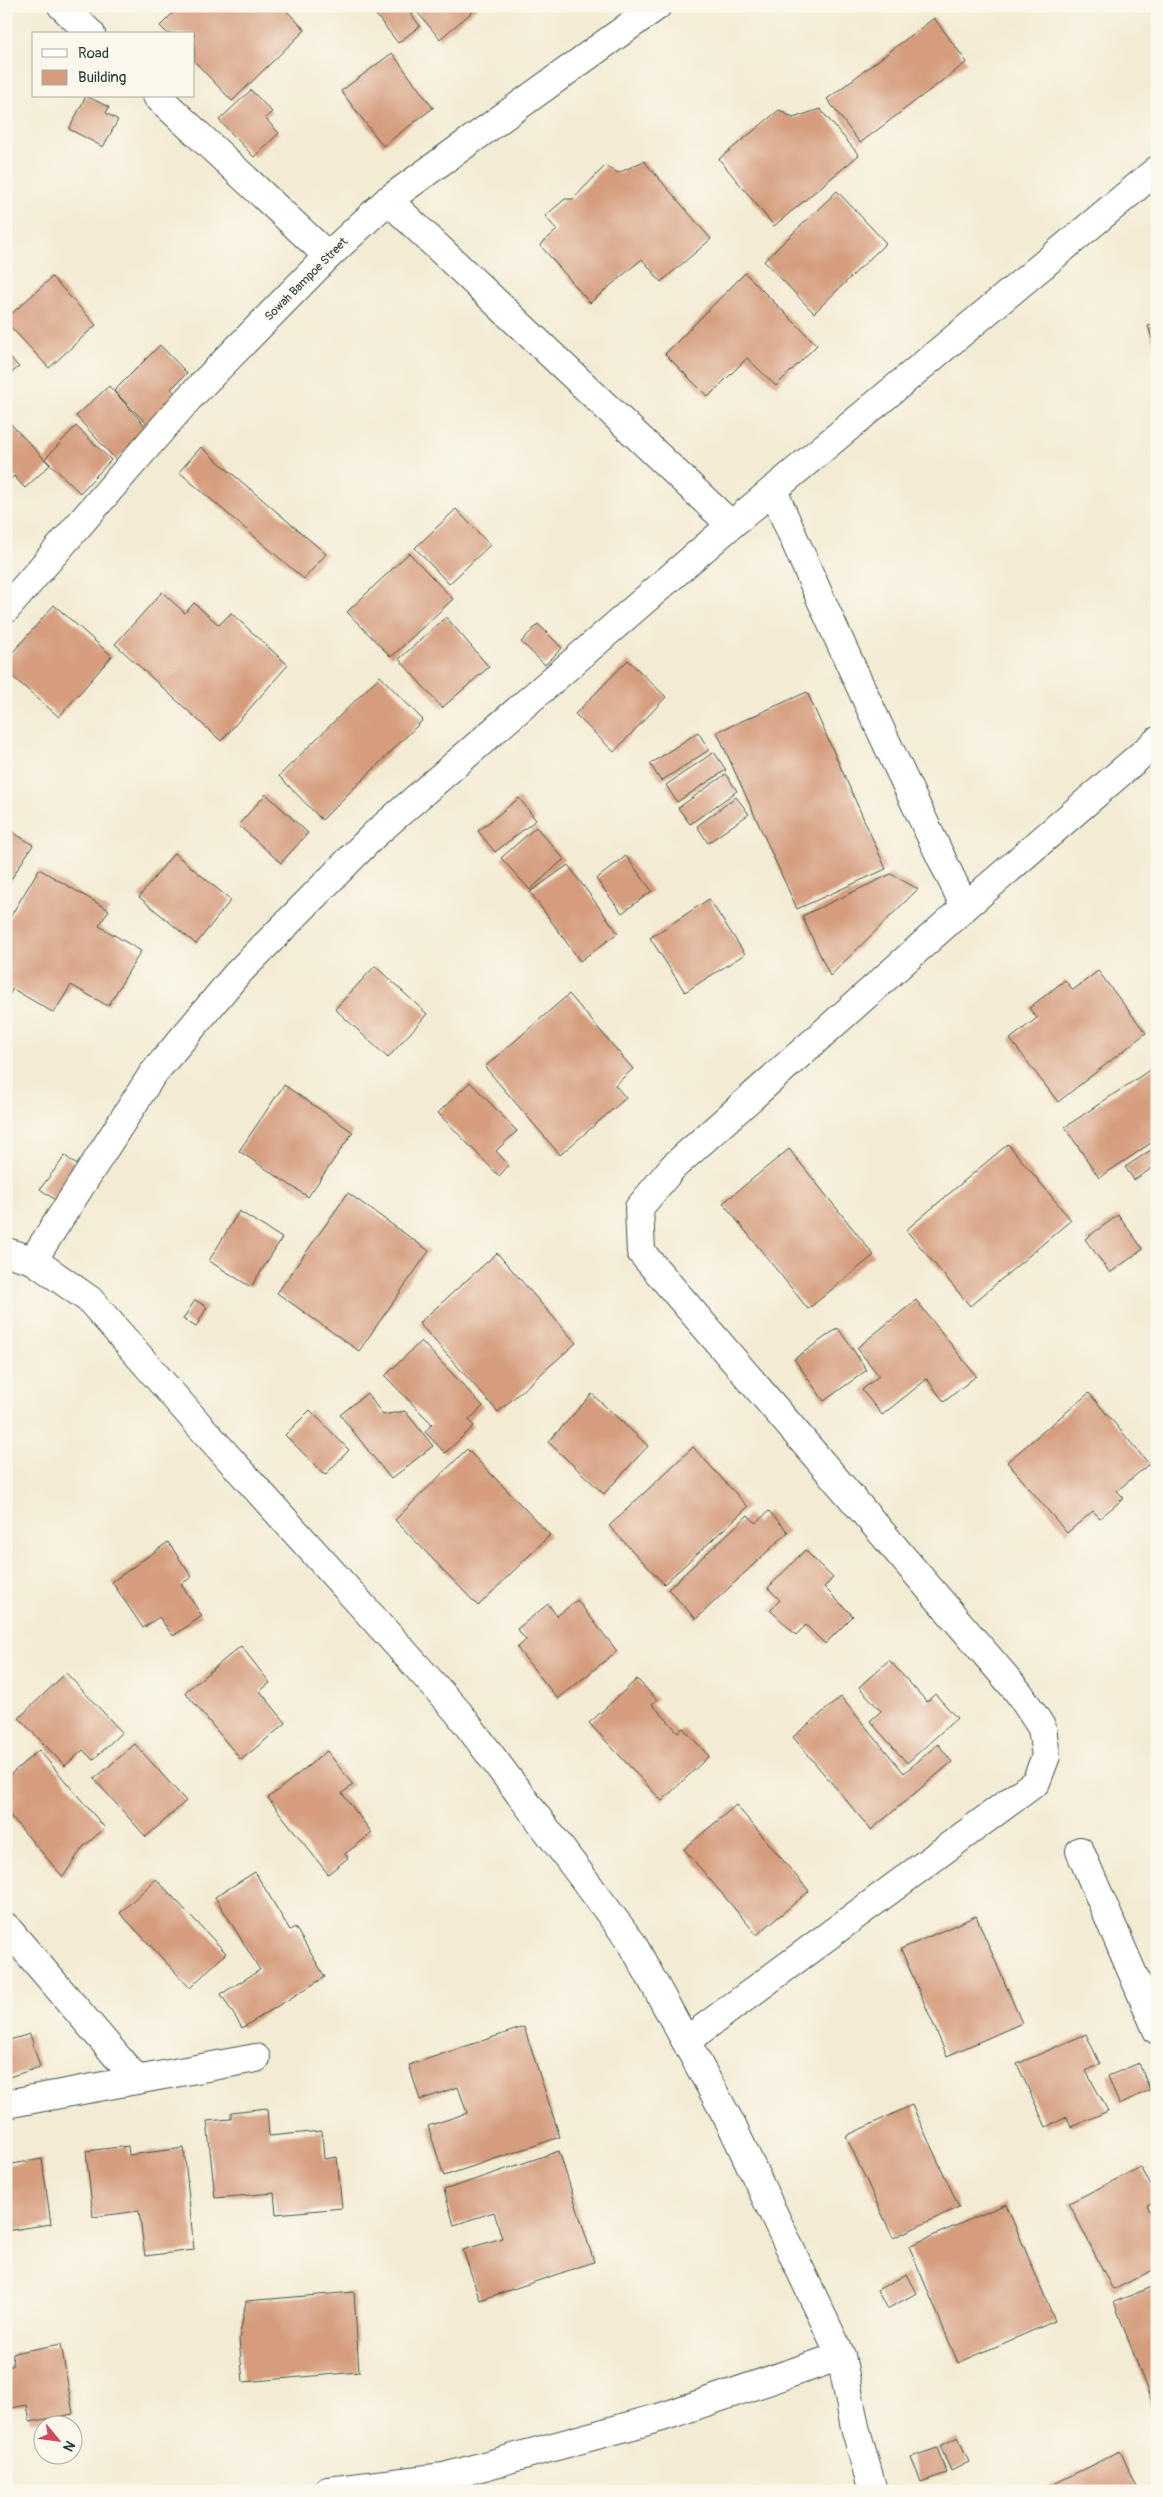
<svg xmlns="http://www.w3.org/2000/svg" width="1163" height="2497" viewBox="0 0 1163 2497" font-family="Pangolin,sans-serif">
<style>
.building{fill:#d59d7e}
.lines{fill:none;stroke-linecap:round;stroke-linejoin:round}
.minor-casing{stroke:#3f574c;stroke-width:30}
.minor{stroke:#fff;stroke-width:28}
.labels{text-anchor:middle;stroke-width:4.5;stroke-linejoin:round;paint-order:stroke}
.street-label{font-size:12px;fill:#1f3d34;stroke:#fbf7ec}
</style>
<rect width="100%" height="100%" fill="#fbf7ec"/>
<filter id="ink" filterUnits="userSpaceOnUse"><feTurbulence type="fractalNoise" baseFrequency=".02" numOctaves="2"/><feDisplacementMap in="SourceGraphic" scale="10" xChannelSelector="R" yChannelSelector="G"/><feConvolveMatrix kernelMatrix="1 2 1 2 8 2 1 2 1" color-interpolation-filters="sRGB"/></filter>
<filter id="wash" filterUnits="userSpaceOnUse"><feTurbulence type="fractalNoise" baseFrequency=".0096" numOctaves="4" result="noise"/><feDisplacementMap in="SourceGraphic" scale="20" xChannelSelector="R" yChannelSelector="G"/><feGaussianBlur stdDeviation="1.12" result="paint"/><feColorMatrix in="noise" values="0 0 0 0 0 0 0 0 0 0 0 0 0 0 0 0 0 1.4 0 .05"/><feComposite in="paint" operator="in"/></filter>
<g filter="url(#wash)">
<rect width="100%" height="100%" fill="#f3ebd3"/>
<g id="blocks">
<g class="building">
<path d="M180,6H282L305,30L232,101L194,61V34H168L160,26Z"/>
<path d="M380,6H405L420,26L398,43L373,11Z"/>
<path d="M412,6H479L440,39Z"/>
<path d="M934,18L967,62L860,143L827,99Z"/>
<path d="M392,53L433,108L383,146L341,91Z"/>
<path d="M251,90L272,112L265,118L279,133L254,157L219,120Z"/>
<path d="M86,96L109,107L106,113L118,120L103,147L69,129Z"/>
<path d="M820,109L859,155L774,226L719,159L779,110L793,118Z"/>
<path d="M644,161L711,239L661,282L642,259L590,303L540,245L557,230L545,216L565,199H573L605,166L618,173Z"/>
<path d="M837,191L886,243L814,313L764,261Z"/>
<path d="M745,273L817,345L776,386L747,358L708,397L665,354Z"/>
<path d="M52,277L96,325L49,368L6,322V319Z"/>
<path d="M1157,323V351H1156L1148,326Z"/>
<path d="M160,345L187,373L171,389L180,398L150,427L114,391Z"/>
<path d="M6,353L19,367L6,377Z"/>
<path d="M109,386L149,430L116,460L76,416Z"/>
<path d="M6,419L50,465L25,488L14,476L6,483Z"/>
<path d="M76,426L111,460L80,493L45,459Z"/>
<path d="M201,447L326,554L304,579L179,472Z"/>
<path d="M456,509L490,545L449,584L415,548Z"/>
<path d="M409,553L453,599L391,657L347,612Z"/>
<path d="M162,592L185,613L194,603L219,625L231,613L288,665L221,741L115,644Z"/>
<path d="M54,605L112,656L59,717L6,671V660Z"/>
<path d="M446,617L489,667L442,708L399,659Z"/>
<path d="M538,624L562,648L545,665L521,642Z"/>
<path d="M628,660L666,697L614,752L575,714Z"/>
<path d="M380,676L423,720L322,820L279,776Z"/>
<path d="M807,692L886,869L797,909L717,732Z"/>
<path d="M698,732L709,750L661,781L650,764Z"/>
<path d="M714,752L726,770L677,802L666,785Z"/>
<path d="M726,774L737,791L690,824L678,808Z"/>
<path d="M266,794L308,833L281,863L238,825Z"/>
<path d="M736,797L749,814L708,843L697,826Z"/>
<path d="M519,798L536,820L495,852L478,831Z"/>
<path d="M536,827L564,859L530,890L501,858Z"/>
<path d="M6,828L33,845L6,887Z"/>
<path d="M174,853L231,900L196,944L139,897Z"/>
<path d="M626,856L652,891L622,913L596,879Z"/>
<path d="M568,865L618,933L580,961L530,892Z"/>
<path d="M39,869L109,910L99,926L141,951L108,1006L71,985L54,1013L13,989L6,999V924Z"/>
<path d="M891,874L918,889L830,976L802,916Z"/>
<path d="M709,899L745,954L685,992L650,938Z"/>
<path d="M375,966L427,1014L388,1058L335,1009Z"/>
<path d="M1098,971L1146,1033L1058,1102L1010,1039L1037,1018L1029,1008L1065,980L1073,990Z"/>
<path d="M569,994L633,1069L615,1085L626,1098L560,1155L485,1067Z"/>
<path d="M1157,1065V1139L1099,1178L1065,1127Z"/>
<path d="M470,1082L517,1131L496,1151L509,1165L499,1176L438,1113Z"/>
<path d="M284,1085L353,1132L308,1197L239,1151Z"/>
<path d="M1008,1144L1071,1220L970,1306L906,1230Z"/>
<path d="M1157,1146V1165L1134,1180L1125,1167Z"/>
<path d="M789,1149L874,1255L808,1309L723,1203Z"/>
<path d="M65,1156L85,1171L61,1204L40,1189Z"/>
<path d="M348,1193L429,1251L359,1351L277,1293Z"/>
<path d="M239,1211L282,1238L251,1287L209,1261Z"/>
<path d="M1118,1215L1143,1249L1110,1273L1085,1239Z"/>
<path d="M497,1253L576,1343L498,1412L419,1323Z"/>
<path d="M195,1300L207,1307L196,1327L183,1319Z"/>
<path d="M916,1300L976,1376L944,1402L927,1379L882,1415L862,1390L879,1376L857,1348Z"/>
<path d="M838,1328L867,1370L824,1401L794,1359Z"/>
<path d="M421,1341L483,1406L469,1420L474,1426L445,1453L425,1432L432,1424L385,1376Z"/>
<path d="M367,1393L383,1415L405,1411L433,1446L391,1479L340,1415Z"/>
<path d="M1089,1393L1149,1464L1117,1491L1124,1498L1100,1518L1093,1511L1067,1533L1007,1462Z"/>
<path d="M592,1394L648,1446L604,1494L548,1442Z"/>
<path d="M310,1410L349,1450L325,1475L285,1435Z"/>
<path d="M693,1447L748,1507L664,1584L609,1526Z"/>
<path d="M467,1449L550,1535L478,1606L395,1520Z"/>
<path d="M769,1511L788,1532L696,1619L668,1589L748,1515L756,1523Z"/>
<path d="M168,1542L192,1577L181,1584L202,1616L173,1636L159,1617L143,1628L112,1582Z"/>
<path d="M805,1550L833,1578L824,1587L853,1616L825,1644L806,1625L796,1635L770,1610L780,1600L768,1588Z"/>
<path d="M577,1600L617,1651L558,1699L517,1648L526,1640L517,1629L548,1604L557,1616Z"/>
<path d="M241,1646L270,1683L260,1691L286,1723L241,1760L185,1692Z"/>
<path d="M889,1660L927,1702L935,1694L957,1718L907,1763L870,1721L881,1711L859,1687Z"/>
<path d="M66,1673L122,1732L93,1760L83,1750L65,1766L19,1718Z"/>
<path d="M637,1679L657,1700L652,1704L678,1732L683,1728L709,1756L662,1801L589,1723Z"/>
<path d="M841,1697L904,1773L938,1744L952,1762L871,1830L793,1737Z"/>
<path d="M135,1744L186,1801L146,1837L94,1779Z"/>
<path d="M39,1750L105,1828L83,1847L63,1877L6,1811V1778Z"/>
<path d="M327,1751L353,1785L342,1793L372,1833L345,1854L348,1858L328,1874L268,1798Z"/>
<path d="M736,1805L809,1891L757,1935L684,1849Z"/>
<path d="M255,1872L290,1930L295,1927L325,1977L242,2028L221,1994L260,1970L215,1897Z"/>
<path d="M156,1879L226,1953L190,1988L120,1913Z"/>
<path d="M976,1916L1022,2023L947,2056L901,1949Z"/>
<path d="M524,2027L560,2137L444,2176L428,2126L467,2113L458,2087L420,2100L409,2065Z"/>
<path d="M30,2034L40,2067L6,2078V2041Z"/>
<path d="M1086,2034L1100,2064L1086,2071L1108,2111L1071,2127L1067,2117L1046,2127L1017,2064Z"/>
<path d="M1139,2063L1150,2090L1119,2104L1108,2076Z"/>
<path d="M912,2105L959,2207L893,2238L846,2136Z"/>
<path d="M267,2108L269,2136L322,2131L324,2159L337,2157L342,2208L276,2214L274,2193L215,2198L207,2121L231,2119V2112Z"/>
<path d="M128,2146L129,2155L184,2148L194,2250L145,2256L139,2211L93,2217L86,2151Z"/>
<path d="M559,2151L594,2262L480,2300L463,2250L502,2238L494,2212L454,2225L444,2190Z"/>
<path d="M42,2159L51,2224L6,2231V2165Z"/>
<path d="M1141,2167L1157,2197V2200L1147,2205L1157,2225V2268L1113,2290L1069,2203Z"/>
<path d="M1006,2204L1055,2321L958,2363L909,2246Z"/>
<path d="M907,2274L917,2293L887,2309L877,2290Z"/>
<path d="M1157,2285V2416L1114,2302Z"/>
<path d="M354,2292L359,2372L243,2382L239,2339L246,2301Z"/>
<path d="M61,2344L73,2414L30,2422L27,2405L6,2409V2367L12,2366L13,2353Z"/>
<path d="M958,2437L969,2462L951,2471L940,2446Z"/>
<path d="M937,2448L947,2473L921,2482L911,2457Z"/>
<path d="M1120,2451L1139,2491H1040Z"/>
</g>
</g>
</g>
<g filter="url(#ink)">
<use href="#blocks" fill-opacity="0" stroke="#3f574c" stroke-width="1"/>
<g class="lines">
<g class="minor-casing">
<g id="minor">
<path d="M62,6L91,34"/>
<path d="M157,96L328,256"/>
<path d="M388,200L731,525"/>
<path d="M773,490C833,631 898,769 965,907"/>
<path d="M6,609L188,399L328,256L388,200L657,6"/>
<path d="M6,1252L33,1260L90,1300L199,1425L458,1712L632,1943L731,2124L841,2356L855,2427L873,2491"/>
<path d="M33,1260L152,1075L236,975L374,835L731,525L1157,170"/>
<path d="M1080,1851L1157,2030"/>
<path d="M6,1927L137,2080"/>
<path d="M686,2041L1036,1782L1046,1756L1042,1728L1019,1693L641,1252L639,1208L673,1167L965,907L1157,741"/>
<path d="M6,2104L256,2058"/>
<path d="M328,2491L444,2477L662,2417L841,2356"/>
</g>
</g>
<use href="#minor" class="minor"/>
</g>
</g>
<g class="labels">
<g class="street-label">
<text transform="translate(306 279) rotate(-45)" y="4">Sowah Bampoe Street</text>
</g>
</g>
<rect width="1163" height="2497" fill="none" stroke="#fbf7ec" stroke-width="25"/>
<rect x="32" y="32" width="162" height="65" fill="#fbf7ec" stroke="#a3ada2"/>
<rect x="42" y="49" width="25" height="8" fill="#ffffff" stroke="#a3ada2"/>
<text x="78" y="58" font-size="15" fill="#1f3d34">Road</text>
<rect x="42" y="70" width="25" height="15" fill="#d59d7e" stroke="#a3ada2"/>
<text x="78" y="82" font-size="15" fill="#1f3d34">Building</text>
<g transform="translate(58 2440) rotate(119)"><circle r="24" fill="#fbf7ec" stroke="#a3ada2"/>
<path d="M0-4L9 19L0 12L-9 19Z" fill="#d1495b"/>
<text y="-8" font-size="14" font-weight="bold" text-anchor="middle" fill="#1f3d34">N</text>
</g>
</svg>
